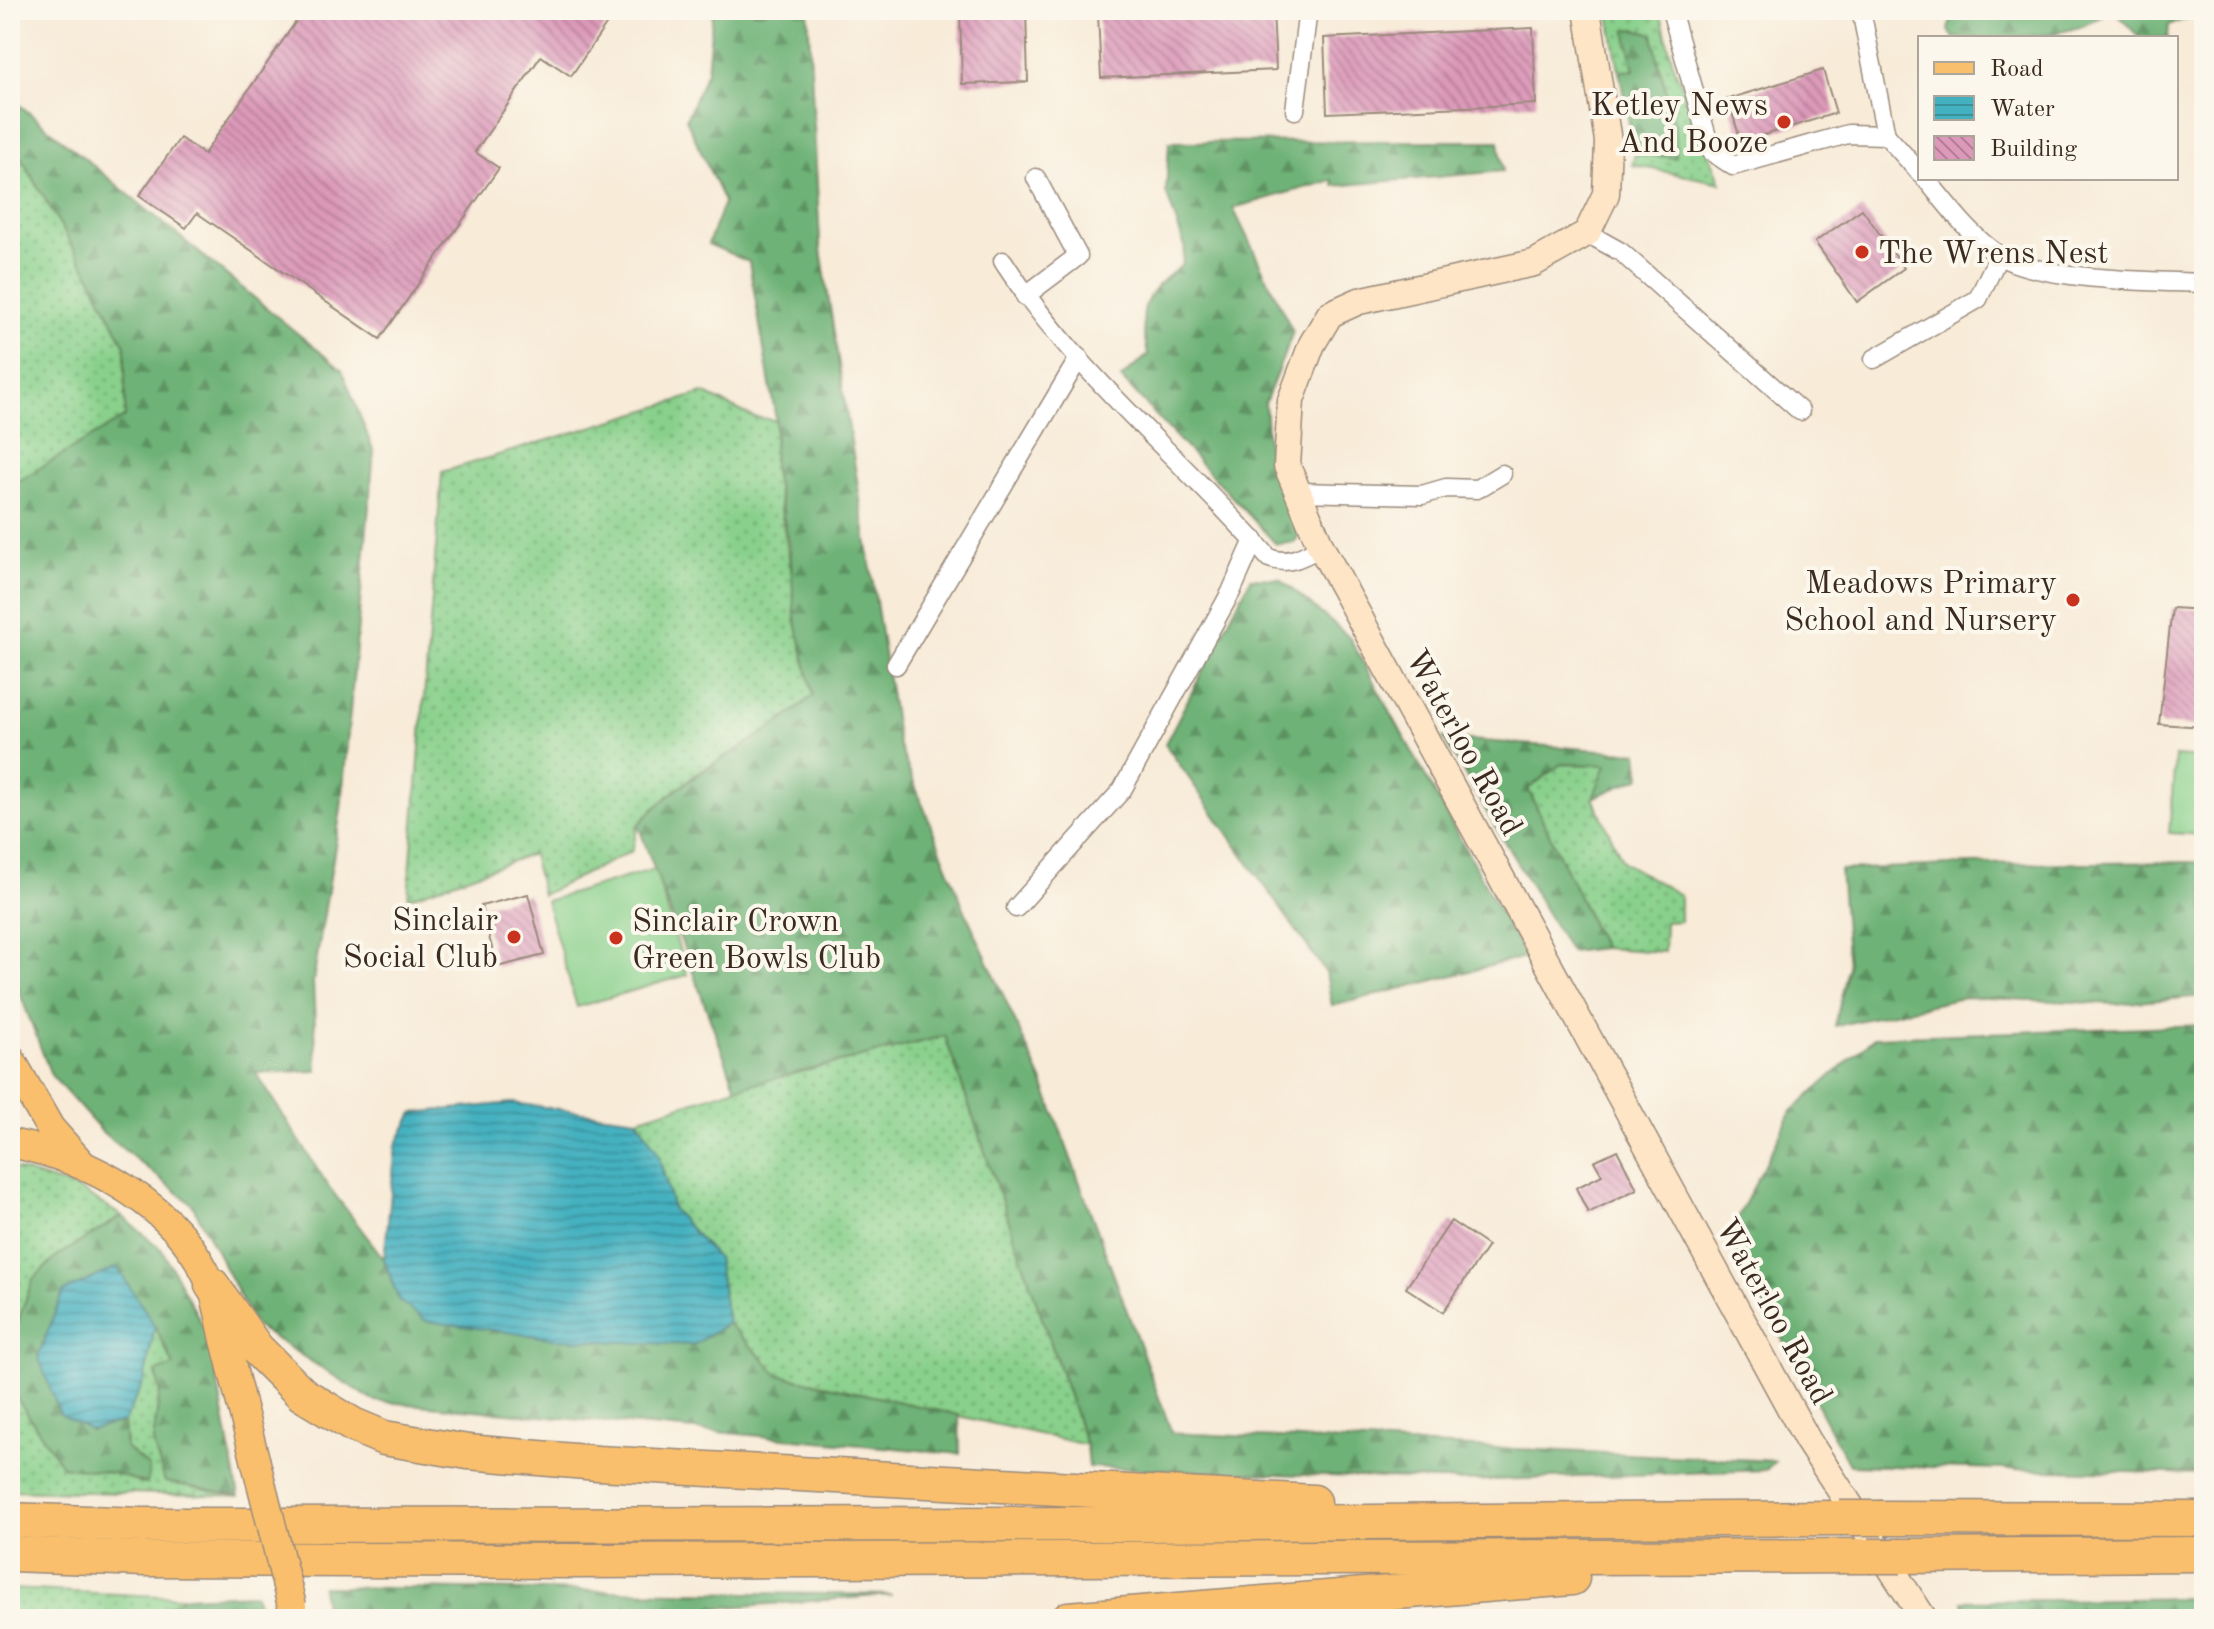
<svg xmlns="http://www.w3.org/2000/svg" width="2214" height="1629" viewBox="0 0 2214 1629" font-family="'Old Standard TT',serif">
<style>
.grass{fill:url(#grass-dots);stroke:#627d54;stroke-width:2}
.forest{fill:url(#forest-firs);stroke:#546e4a;stroke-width:2}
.pitch{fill:#88d08b;stroke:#627d54;stroke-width:2}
.water{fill:url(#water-rules);stroke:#406e6f;stroke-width:2}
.building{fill:url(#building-back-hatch)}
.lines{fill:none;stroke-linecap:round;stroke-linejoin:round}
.street-casing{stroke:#9a8a7b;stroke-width:21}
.secondary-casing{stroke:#9a8a7b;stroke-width:29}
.primary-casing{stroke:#9a8a7b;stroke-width:31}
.highway-casing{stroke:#9a8a7b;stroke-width:37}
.street{stroke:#fff;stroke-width:18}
.secondary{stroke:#fde5c5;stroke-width:26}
.primary{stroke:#f9bf6d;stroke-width:28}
.highway{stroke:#f9bf6d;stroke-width:34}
.primary-bridge-casing{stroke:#9a8a7b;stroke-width:31;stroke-linecap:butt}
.highway-bridge-casing{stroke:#9a8a7b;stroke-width:37;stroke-linecap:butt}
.primary-bridge{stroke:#f9bf6d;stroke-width:28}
.highway-bridge{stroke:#f9bf6d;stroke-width:34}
.poi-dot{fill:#c8321e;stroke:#fbf7ec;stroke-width:3}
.labels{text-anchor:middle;stroke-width:8;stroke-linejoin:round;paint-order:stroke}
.poi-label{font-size:32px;fill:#3b2a1e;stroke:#fbf7ec;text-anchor:end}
.street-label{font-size:32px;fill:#3b2a1e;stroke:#fbf7ec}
</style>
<defs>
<pattern id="grass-dots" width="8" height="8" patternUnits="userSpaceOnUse" patternTransform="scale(2)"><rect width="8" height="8" fill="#88d08b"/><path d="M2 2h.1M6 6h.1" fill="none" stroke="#70a971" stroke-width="1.8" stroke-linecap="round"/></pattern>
<pattern id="forest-firs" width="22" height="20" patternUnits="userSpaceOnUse" patternTransform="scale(2)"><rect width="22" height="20" fill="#6eb277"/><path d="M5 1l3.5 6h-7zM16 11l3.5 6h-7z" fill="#5c9161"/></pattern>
<pattern id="water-rules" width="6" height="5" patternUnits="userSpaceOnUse" patternTransform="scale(2)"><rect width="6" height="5" fill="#44b1c0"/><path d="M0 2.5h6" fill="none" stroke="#3a909b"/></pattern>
<pattern id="building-back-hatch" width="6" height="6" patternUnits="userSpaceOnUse" patternTransform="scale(2)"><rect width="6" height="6" fill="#dc99b9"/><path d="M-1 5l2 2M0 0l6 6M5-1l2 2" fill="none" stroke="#b47d96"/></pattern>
</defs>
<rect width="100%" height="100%" fill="#fbf7ec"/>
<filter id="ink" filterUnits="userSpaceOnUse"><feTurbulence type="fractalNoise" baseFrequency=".0125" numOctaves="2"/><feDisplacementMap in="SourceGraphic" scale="16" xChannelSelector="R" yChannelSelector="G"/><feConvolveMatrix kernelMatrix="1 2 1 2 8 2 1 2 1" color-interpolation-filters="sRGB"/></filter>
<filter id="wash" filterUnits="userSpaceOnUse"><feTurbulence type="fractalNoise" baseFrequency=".006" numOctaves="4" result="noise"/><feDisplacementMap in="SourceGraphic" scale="32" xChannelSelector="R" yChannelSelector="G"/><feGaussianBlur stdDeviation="1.8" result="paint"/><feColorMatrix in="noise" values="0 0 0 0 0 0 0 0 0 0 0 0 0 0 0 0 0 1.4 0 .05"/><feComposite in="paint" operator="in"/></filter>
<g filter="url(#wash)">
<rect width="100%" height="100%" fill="#f8ebd8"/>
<g class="grass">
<path d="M1608,10H1660L1673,64L1721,183L1632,165L1635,154L1674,157L1653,34L1634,70L1619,71Z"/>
<path d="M10,139L92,279L125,346V418L10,486Z"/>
<path d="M703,393L753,417L776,420L773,465L813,695L775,728L698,772L638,825L632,851L542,895L532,854L408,898L442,472Z"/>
<path d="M1560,764L1607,765L1593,798L1623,862L1680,895V921L1665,922L1664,952L1603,948L1528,789Z"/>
<path d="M945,1036L1086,1445L779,1375L728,1323L717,1258L673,1210L658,1153L637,1119L736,1088Z"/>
<path d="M10,1167L78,1189L122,1216L58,1256L33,1279L10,1345Z"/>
<path d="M155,1326L174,1366L156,1373L160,1390L153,1443L165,1482L239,1496L10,1490V1359L15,1395L62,1466L113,1473L146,1484L126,1448L124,1422L144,1381Z"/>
<path d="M10,1589L184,1597L147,1619H10Z"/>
</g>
<g class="forest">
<path d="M713,10H808L820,243L898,743L966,913L1043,1083L1172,1433L1775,1461L1767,1470L1465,1481L1088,1467L1086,1445L945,1036L736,1088L638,825C690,767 757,748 813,695L795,618L790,549L773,465L776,420L749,262L708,244L724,202L686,119L707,71Z"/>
<path d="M1955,10H2111C2070,42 2004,38 1954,38L1948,29Z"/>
<path d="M2113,10H2204V12L2169,25L2168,38H2140Z"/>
<path d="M1635,29L1653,34C1658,77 1680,114 1675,158L1635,154L1619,71L1634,70L1626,30Z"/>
<path d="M10,97L342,370L374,452L341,809L313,982L317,1071L256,1073L329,1187L384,1259L399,1301L693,1345L728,1323L779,1375L959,1415L960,1454L374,1401L255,1326L192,1204L102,1132L51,1075L11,970L10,486L125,417V346L92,279L10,139Z"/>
<path d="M1499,141L1503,171L1334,186L1333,180L1233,208L1293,332L1265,403L1268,448L1301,532L1294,543L1276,544L1121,378L1148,355C1138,306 1142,296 1182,265L1185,247L1166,192L1169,142Z"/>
<path d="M1251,578L1280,579L1349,637L1525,957L1332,1006L1326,973L1165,744Z"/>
<path d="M1443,738L1638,753L1641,777L1593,798L1606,765L1561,764L1528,789L1603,948L1570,952Z"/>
<path d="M2204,862V996L2115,1004L1966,997L1835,1026L1848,967L1840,870L1971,864Z"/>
<path d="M2204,1025V1474L1849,1465L1728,1237L1792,1111L1875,1037Z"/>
<path d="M122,1216L162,1250L209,1337L239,1496L165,1482L153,1443L160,1390L156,1372L174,1366L155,1326L90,1430L124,1422L126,1448L149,1467L147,1484L113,1473L62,1466L15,1395L10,1345L33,1279L58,1256Z"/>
<path d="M322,1587L892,1595L566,1619H325Z"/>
<path d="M255,1594L263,1619H147L184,1597Z"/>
<path d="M2204,1598V1619H1967L1963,1601Z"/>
<path d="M1382,1615L1641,1619H1292Z"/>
</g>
<g class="pitch">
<path d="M2175,756L2204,758V835L2169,833Z"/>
<path d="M655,869L687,975L577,1007L546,901Z"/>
</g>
<g class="water">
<path d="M512,1103L637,1119L658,1153L673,1210L717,1258L728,1323L693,1345L558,1339L426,1321L399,1301L384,1259L396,1145L413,1113Z"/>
<path d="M117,1267L155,1326L144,1381L124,1422L90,1430L60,1414L38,1356L63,1292Z"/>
</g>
<g id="blocks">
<g class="building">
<path d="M304,10H616L571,76L541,56L475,152L499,168L380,339L197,213L186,228L139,196L180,138L204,154Z"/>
<path d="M960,10H1026L1028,82L962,84Z"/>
<path d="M1173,10H1273L1276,70L1101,78L1098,14Z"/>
<path d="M1533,28L1536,104L1327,113L1324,38Z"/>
<path d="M1823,70L1836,113L1741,142L1728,99Z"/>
<path d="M1862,209L1904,268L1857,302L1815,242Z"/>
<path d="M2172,608L2204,610V727L2159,724Z"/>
<path d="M528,894L544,955L497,967L481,906Z"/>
<path d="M1617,1150L1637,1189L1588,1213L1576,1188L1602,1175L1594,1161Z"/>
<path d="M1451,1221L1488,1246L1443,1312L1406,1288Z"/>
</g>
</g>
</g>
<g filter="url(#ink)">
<use href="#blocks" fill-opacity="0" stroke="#9a8a7b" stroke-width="2"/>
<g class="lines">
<g class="street-casing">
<g id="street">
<path d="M1671,10L1711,151L1733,166L1848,134L1886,135"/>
<path d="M1861,10L1886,135L1920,173"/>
<path d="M1295,110L1308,10"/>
<path d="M1925,178C1947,204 1968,234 1997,254C2038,281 2153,281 2204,283"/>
<path d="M1587,233L1621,252L1800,411"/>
<path d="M1003,261C1075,373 1182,458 1269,558C1289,566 1303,556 1321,547"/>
<path d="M1025,296L1078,256L1036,178"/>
<path d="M1874,359L1978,299L1999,255"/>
<path d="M1298,492L1422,495L1446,488L1477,489L1502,474"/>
<path d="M896,665L1079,358"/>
<path d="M1016,908L1122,790L1231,592L1254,540"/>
</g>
</g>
<g class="secondary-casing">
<path id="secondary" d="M1587,10L1608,141L1606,194L1587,233L1534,263L1359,301L1330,314L1312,344L1291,400L1287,466L1321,547L1808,1441L1924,1619"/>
</g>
<g class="primary-casing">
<g id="primary">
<path d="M10,1058L50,1128L81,1163"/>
<path d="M10,1143C89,1158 181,1207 212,1287C218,1303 221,1323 225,1340C235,1380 245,1420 255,1459"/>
</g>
</g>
<g class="highway-casing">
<g id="highway">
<path d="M212,1285L256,1348L302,1394L353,1425L384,1438L468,1452L598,1463L1314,1502"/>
<path d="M1882,1518L2204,1519"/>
<path d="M10,1520L142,1525L1138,1524L1840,1518"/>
<path d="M10,1554L145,1559L576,1561L1869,1556"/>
<path d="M1901,1556L2204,1554"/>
<path d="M1068,1619L1572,1578"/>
</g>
</g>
<use href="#street" class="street"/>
<use href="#secondary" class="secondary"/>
<use href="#primary" class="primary"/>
<use href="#highway" class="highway"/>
<g class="primary-bridge-casing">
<path id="primary-bridge" d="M255,1459L292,1606"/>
</g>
<g class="highway-bridge-casing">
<g id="highway-bridge">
<path d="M1840,1518H1882"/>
<path d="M1869,1556H1901"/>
</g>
</g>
<use href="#primary-bridge" class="primary-bridge"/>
<use href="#highway-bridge" class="highway-bridge"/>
</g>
</g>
<g class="poi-dot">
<circle cx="1784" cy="122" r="8"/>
<circle cx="1862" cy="252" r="8"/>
<circle cx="2073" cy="600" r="8"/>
<circle cx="514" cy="937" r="8"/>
<circle cx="616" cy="938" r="8"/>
</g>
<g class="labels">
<g class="poi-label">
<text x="1768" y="115">Ketley News<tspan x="1768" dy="37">And Booze</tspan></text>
<text x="1878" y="263" text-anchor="start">The Wrens Nest</text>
<text x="2057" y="593">Meadows Primary<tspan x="2057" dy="37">School and Nursery</tspan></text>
<text x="498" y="930">Sinclair<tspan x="498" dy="37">Social Club</tspan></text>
<text x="632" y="931" text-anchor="start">Sinclair Crown<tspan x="632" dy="37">Green Bowls Club</tspan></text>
</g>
<g class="street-label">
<text transform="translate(1465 742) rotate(61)" y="11">Waterloo Road</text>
<text transform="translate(1775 1311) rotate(61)" y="11">Waterloo Road</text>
</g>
</g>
<rect width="2214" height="1629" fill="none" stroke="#fbf7ec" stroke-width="40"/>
<rect x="1918" y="36" width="260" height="144" fill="#fbf7ec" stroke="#aea59a" stroke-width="2"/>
<rect x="1934" y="62" width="40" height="12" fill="#f9bf6d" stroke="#aea59a" stroke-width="2"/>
<text x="1990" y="76" font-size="24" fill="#3b2a1e">Road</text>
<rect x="1934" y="96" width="40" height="24" fill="url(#water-rules)" stroke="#aea59a" stroke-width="2"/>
<text x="1990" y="116" font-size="24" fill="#3b2a1e">Water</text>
<rect x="1934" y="136" width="40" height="24" fill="url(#building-back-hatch)" stroke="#aea59a" stroke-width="2"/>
<text x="1990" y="156" font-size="24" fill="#3b2a1e">Building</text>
</svg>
